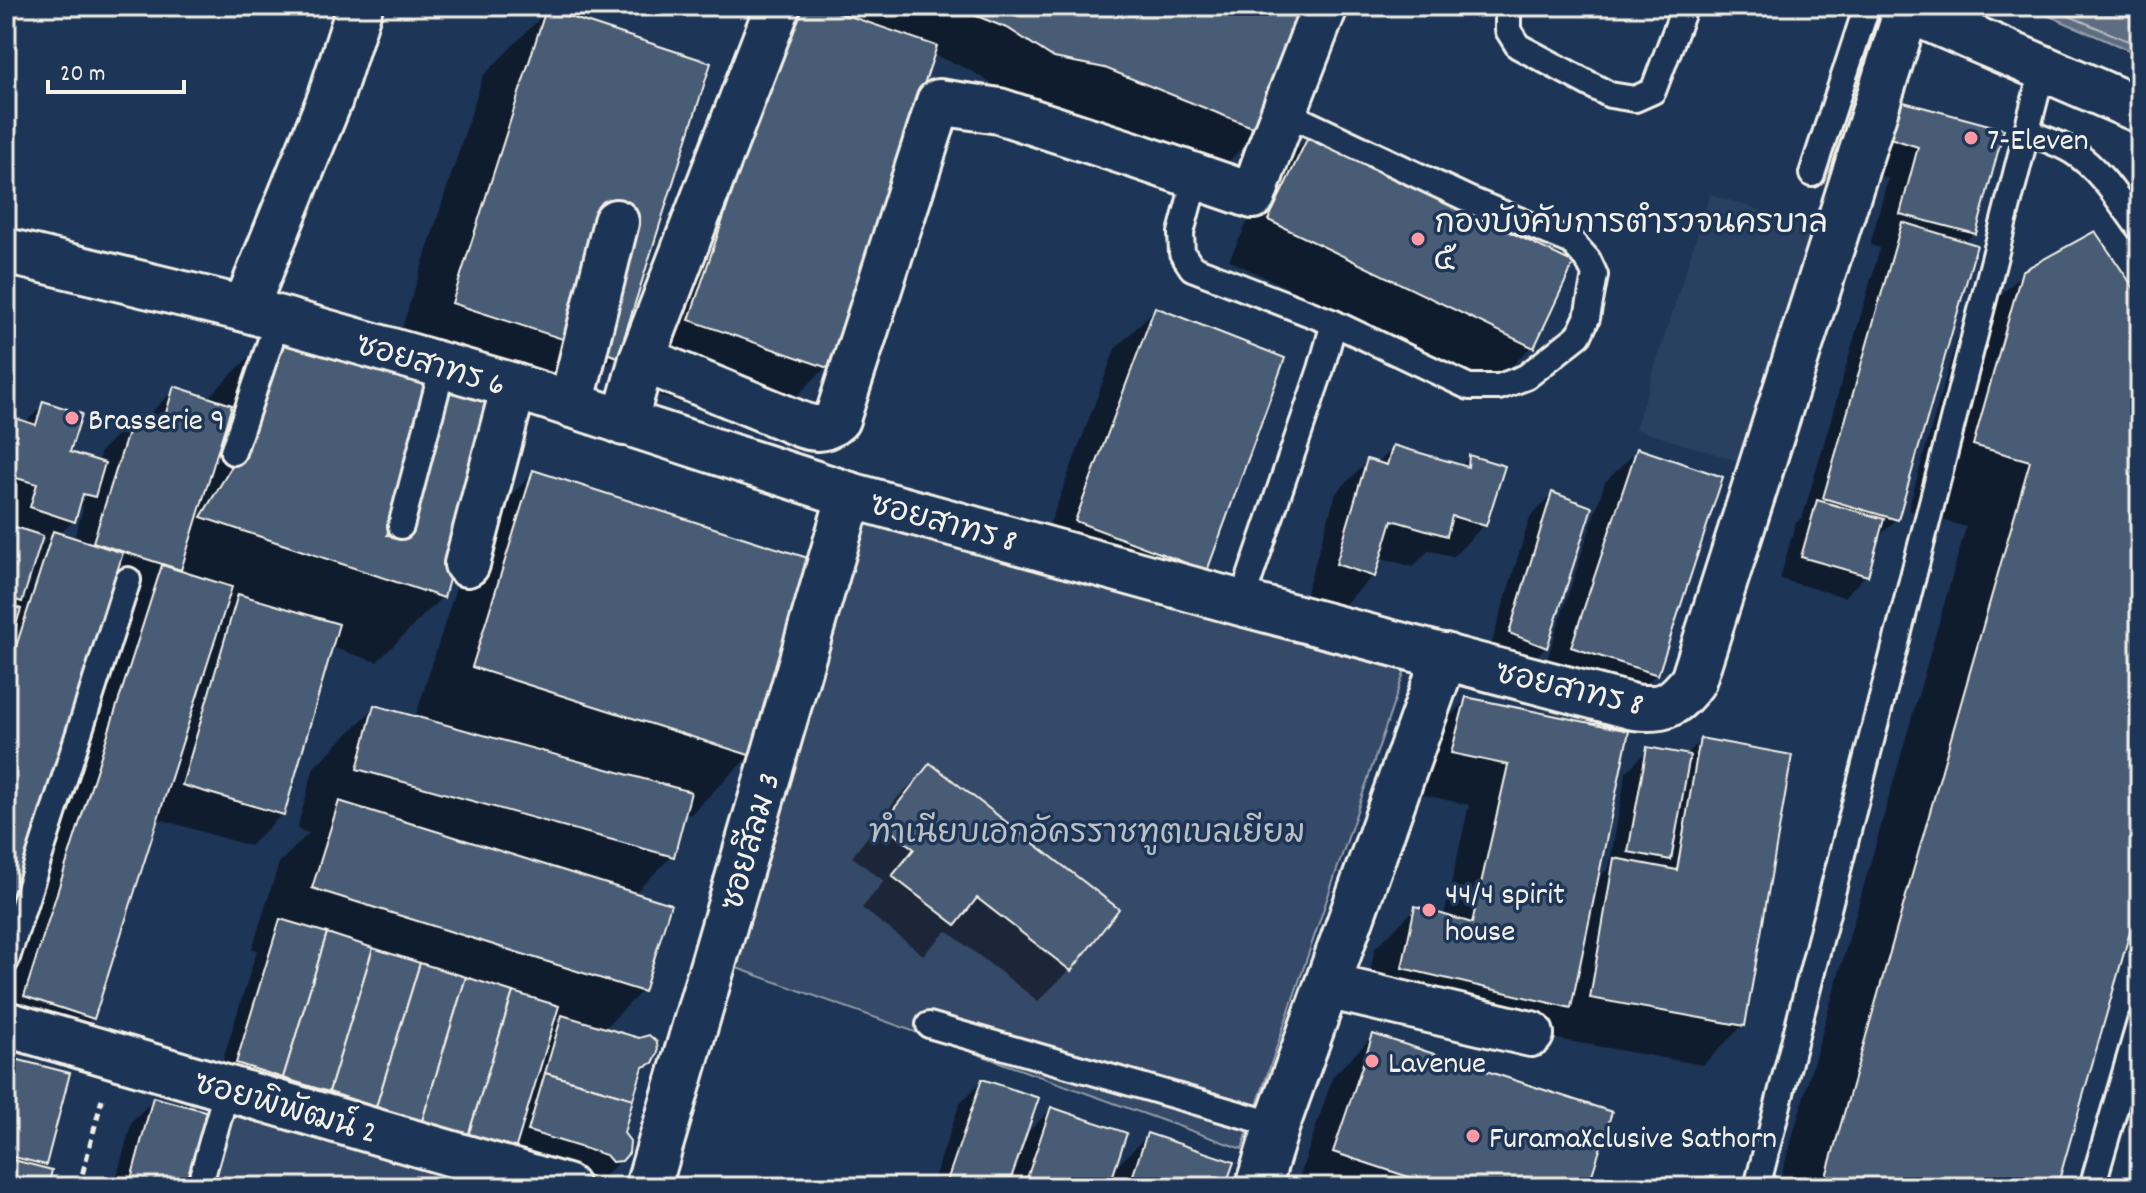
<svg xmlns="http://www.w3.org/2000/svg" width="2146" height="1193" viewBox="0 0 2146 1193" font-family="Dekko,'Playpen Sans Thai',sans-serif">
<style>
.built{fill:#2a4060}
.green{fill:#354a67;stroke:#949ea8;stroke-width:2}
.water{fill:#5e6d82;stroke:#9aa2ab;stroke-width:2}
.shadow{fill:#0007;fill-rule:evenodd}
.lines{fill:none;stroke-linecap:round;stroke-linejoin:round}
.shore{stroke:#b8bcbf;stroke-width:2}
.building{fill:#485b74;stroke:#f4f1e8;stroke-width:2}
.lane-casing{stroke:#f4f1e8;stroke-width:30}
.street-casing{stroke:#f4f1e8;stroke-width:50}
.primary-casing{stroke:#f4f1e8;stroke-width:50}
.path{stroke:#f4f1e8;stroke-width:5;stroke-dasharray:8 6;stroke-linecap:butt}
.lane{stroke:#1d3557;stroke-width:24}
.street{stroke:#1d3557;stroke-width:44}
.primary{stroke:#1d3557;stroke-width:44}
.poi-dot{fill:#ff9aa2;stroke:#1d3557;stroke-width:3}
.labels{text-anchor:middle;stroke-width:7;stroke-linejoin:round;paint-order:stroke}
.poi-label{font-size:32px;fill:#f4f1e8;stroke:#1d3557;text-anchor:start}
.street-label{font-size:32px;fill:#f4f1e8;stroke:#1d3557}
.park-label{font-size:32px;fill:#bbbfc1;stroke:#1d3557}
</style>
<rect width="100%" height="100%" fill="#1d3557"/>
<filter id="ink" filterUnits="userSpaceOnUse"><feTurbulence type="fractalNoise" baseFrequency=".0125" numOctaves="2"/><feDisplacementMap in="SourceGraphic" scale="16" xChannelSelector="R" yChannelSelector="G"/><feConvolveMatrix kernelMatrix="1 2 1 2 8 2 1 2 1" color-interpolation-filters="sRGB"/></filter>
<g filter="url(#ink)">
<path class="built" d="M1710,194L1818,229L1744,463L1635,429Z"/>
<g class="green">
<path d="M858,510L1407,664L1242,1149L734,967Z"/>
<path d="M222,1112L480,1187H202Z"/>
</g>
<path class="water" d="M2026,6H2140V55Z"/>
<g class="shadow">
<path d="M240,6H268L261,13Z"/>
<path d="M793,6H1310L1260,130L1220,170L1064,107L1013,97L968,69L932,54L826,367L762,431L626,384Z"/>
<path d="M547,11L616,356L552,420L494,402L442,597L377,662L331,647L282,814L250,846L156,818L92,1018L70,1040L6,1009L138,598L110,589L6,913V527L10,528L16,506L6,503V417L25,423L44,404L67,453L98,463L101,451L133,419L143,420L175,389L210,400L211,395L276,330L391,362L483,76ZM84,505L74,540L59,535L73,521L75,514ZM39,539L46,541L36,551Z"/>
<path d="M1900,103L1974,233L1964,243L1896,519L1877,539L1866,575L1844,597L1780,579L1795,524L1803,516L1880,248L1870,245L1888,178L1859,170Z"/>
<path d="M1309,137L1532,346L1492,386L1229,260L1269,178Z"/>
<path d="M2023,273L2140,301V890L2056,1187H1778L1966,527L1908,510L1957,338Z"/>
<path d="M1155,309L1206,570L1166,610L1036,561L1115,349Z"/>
<path d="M1394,447L1460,467L1469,457L1484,525L1453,557L1429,550L1413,567L1379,557L1373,576L1342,607L1305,596L1336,493L1368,461L1377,464Z"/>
<path d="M1637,451L1656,674L1624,706L1541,678L1605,482Z"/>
<path d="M533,473L750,755L690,815L684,813L672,856L634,894L642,991L603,1030L652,1062L639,1074L622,1133L621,1160L598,1182L590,1183L584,1176L215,1085L257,950L252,949L279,863L309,833L297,829L314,767L375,707L415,718L473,533Z"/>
<path d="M1552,495L1546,647L1524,669L1488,655L1530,517Z"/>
<path d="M1467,699L1596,880L1609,867L1626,772L1648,750L1685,756L1701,740L1743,1025L1703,1065L1551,1038L1553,1023L1529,1047L1363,1008L1375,948L1416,908L1444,916L1469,805L1412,792L1427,739Z"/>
<path d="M930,765L1070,970L1038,1001L947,931L923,955L862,908L884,881L852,857L898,797Z"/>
<path d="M1373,1036L1586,1187H1296L1333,1076Z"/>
<path d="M12,1060L45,1164L39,1169L46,1187H6V1066Z"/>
<path d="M982,1081L1023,1137L1051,1109L1112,1171L1148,1135L1223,1187H931L960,1103Z"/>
<path d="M154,1099L195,1187H114L132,1121Z"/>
</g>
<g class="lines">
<path class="shore" d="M2046,6L2140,46"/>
</g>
<g class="building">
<path d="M795,6H820L937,46L828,368L689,320Z"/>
<path d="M952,6H1312L1262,131L1105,68L1054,58L1009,29Z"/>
<path d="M546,9L711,63L618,357L452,303Z"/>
<path d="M1900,101L2004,129L1976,234L1900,214L1918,147L1890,138Z"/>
<path d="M1309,135L1574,263L1534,348L1268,220Z"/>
<path d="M1902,222L1977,245L1898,520L1823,498Z"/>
<path d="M2095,231L2140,297V897L2057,1187H1823L2030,461L1973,445L2022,271Z"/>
<path d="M1155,307L1285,358L1207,571L1075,521Z"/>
<path d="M275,328L433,371L387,535L408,537L447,381L498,395L444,598L201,517L232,466L261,386Z"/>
<path d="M174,386L232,405L181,570L93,542L133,417L162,426Z"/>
<path d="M43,401L82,414L70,452L105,463L95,497L83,494L75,522L30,507L37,484L6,475V415L36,425Z"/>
<path d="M1393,445L1468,467L1469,455L1505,466L1486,526L1452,516L1447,536L1392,520L1375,577L1336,564L1367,459L1387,465Z"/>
<path d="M1637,448L1723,477L1658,675L1571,647Z"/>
<path d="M533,470L814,560L752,756L472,667Z"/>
<path d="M1552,492L1592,507L1547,648L1509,633Z"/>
<path d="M1817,500L1884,519L1868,576L1801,557Z"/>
<path d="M6,524L43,536L22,602L6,597Z"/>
<path d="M53,531L123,553L6,920V678Z"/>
<path d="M162,565L232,587L94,1019L24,996Z"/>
<path d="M238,594L339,624L284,815L182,785Z"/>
<path d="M6,604L21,609L6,656Z"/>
<path d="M1466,697L1629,731L1571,1008L1402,968L1415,906L1472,923L1508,765L1451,753Z"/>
<path d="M374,705L691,792L674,857L357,769Z"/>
<path d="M1700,738L1792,755L1745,1026L1590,998L1614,858L1677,870Z"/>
<path d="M1647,747L1690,755L1671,860L1628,852Z"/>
<path d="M930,763L1119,909L1071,971L977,898L956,925L892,876L914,849L882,824Z"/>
<path d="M339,801L671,904L644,992L312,888Z"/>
<path d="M280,919L327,933L283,1078L236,1063Z"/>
<path d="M327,933L373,948L329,1092L283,1078Z"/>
<path d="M373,948L420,963L376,1107L329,1092Z"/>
<path d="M420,963L466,977L422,1121L376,1107Z"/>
<path d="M466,977L513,992L468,1136L422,1121Z"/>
<path d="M513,992L559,1006L515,1150L468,1136Z"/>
<path d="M562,1015L639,1038L649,1035L657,1042L658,1052L653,1063L643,1067L633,1099L545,1073Z"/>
<path d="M1373,1034L1612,1112L1588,1187H1439L1333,1152Z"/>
<path d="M11,1058L70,1073L46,1165L6,1155V1078Z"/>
<path d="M545,1073L633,1099L624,1133L630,1141L629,1153L622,1161L612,1162L606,1155L528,1131Z"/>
<path d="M982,1079L1039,1098L1008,1187H965L947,1181Z"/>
<path d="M153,1097L216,1114L197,1187H129Z"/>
<path d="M1051,1107L1127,1133L1109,1187H1024Z"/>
<path d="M1147,1133L1234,1162L1225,1187H1129Z"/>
<path d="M6,1158L52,1170L48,1187H6Z"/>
</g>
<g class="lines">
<g class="lane-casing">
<g id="lane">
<path d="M1508,6V30L1518,46L1610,95L1635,99L1653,91L1685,6"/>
<path d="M2026,132C2042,138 2059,143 2073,152C2101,170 2120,202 2140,229"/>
<path d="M1812,174L1867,6"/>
<path d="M1196,176L1181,233L1182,253L1192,268L1334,323L1469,387H1499L1526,377L1579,335L1587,318L1595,275L1588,260L1572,242L1468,199L1284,112"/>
<path d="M233,452L275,328L272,317"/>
<path d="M401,526L443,366"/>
<path d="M1241,603L1321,369L1334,323"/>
<path d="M6,961L128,580"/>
<path d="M929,1025L1277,1125"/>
<path d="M199,1187L227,1089"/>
<path d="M1757,1187L2043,68"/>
<path d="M2092,1187L2140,1022"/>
</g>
</g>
<g class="street-casing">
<g id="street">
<path d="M6,251L245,309L514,386L850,495L1241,603L1634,707C1665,711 1674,705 1693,681L1907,10"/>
<path d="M245,309L330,99L360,6"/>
<path d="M642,359L802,425C817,430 826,429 837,419L939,102L999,111L1131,154L1253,196L1267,156L1325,6"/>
<path d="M571,405L616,222"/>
<path d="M624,423L642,359L778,6"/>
<path d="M467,564L514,386"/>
<path d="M1327,986L1531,1034"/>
<path d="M6,1024L566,1187"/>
<path d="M648,1187L850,495"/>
<path d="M1258,1187L1277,1125L1445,656"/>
</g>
</g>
<g class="primary-casing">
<path id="primary" d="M1899,6L2140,110"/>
</g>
<path class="path" d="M79,1187L102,1099"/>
<use href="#lane" class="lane"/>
<use href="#street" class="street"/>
<use href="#primary" class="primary"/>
</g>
</g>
<g class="poi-dot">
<circle cx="1971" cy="138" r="8"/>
<circle cx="1418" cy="239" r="8"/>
<circle cx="72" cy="418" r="8"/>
<circle cx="1429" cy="910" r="8"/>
<circle cx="1372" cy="1061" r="8"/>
<circle cx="1473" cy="1136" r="8"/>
</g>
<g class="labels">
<g class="poi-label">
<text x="1987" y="149">7-Eleven</text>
<text x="1434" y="232">กองบังคับการตำรวจนครบาล<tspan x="1434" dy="37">๕</tspan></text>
<text x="88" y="429">Brasserie 9</text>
<text x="1445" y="903">44/4 spirit<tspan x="1445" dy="37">house</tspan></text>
<text x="1388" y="1072">Lavenue</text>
<text x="1489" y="1147">FuramaXclusive Sathorn</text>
</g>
<g class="street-label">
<text transform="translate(431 363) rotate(16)" y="11">ซอยสาทร 6</text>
<text transform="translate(944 521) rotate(15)" y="11">ซอยสาทร 8</text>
<text transform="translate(1570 687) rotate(13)" y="11">ซอยสาทร 8</text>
<text transform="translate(749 841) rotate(-74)" y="11">ซอยสีลม 3</text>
<text transform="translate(286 1106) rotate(16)" y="11">ซอยพิพัฒน์ 2</text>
</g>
<g class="park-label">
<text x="1087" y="842">ทำเนียบเอกอัครราชทูตเบลเยียม</text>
</g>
</g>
<rect width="2146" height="1193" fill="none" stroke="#1d3557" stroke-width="32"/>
<rect x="16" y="16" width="2114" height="1161" fill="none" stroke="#f4f1e8" stroke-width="3" filter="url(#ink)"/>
<path d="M48 80v12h136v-12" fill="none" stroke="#f4f1e8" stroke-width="4"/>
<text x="60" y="80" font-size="24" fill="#f4f1e8" stroke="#1d3557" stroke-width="6" paint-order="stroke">20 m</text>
</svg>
